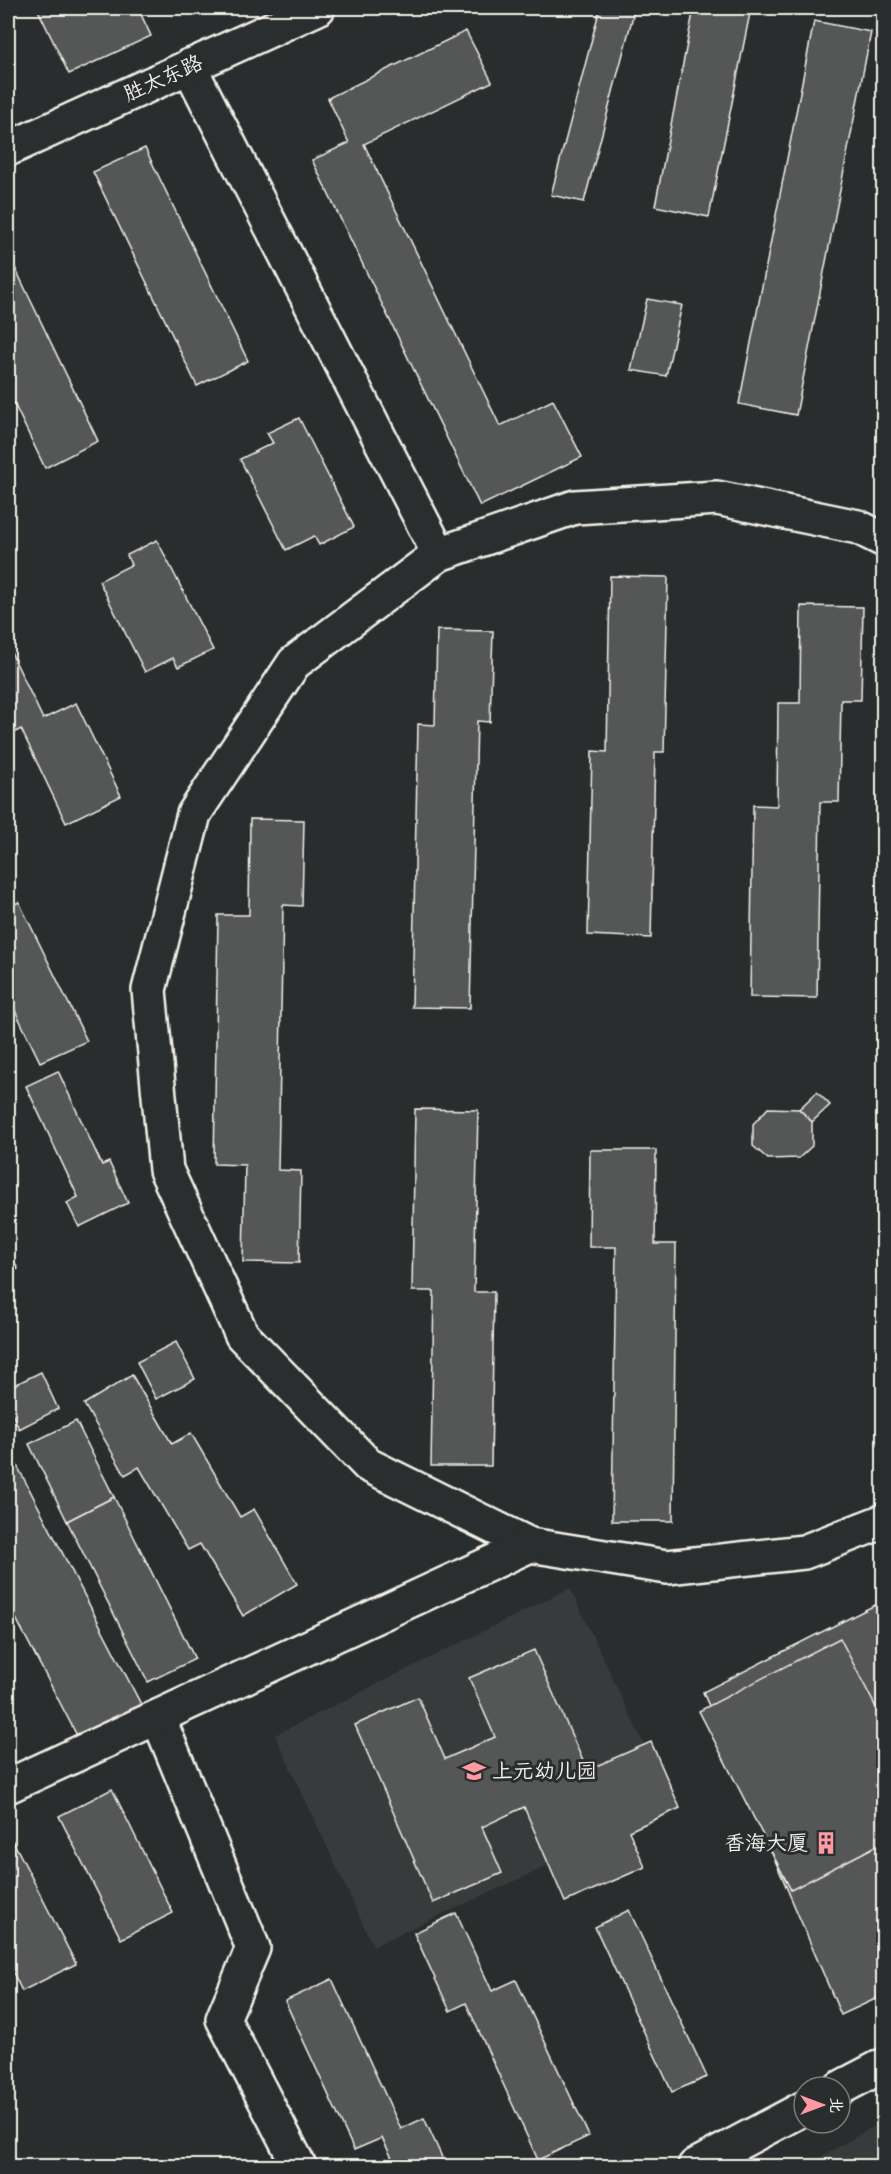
<svg xmlns="http://www.w3.org/2000/svg" width="891" height="2174" viewBox="0 0 891 2174" font-family="'Indie Flower','LXGW WenKai TC',sans-serif">
<style>
.built{fill:#373a3a}
.building{fill:#555756;stroke:#f4f1e8;stroke-width:1.5}
.lines{fill:none;stroke-linecap:round;stroke-linejoin:round}
.street-casing{stroke:#f4f1e8;stroke-width:38}
.secondary-casing{stroke:#f4f1e8;stroke-width:38}
.street{stroke:#2a2d2e;stroke-width:33}
.secondary{stroke:#2a2d2e;stroke-width:33}
.labels{text-anchor:middle;stroke-width:6;stroke-linejoin:round;paint-order:stroke}
.street-label{font-size:21px;fill:#f4f1e8;stroke:#2a2d2e}
.poi-label{font-size:21px;fill:#f4f1e8;stroke:#2a2d2e;text-anchor:start}
</style>
<rect width="100%" height="100%" fill="#2a2d2e"/>
<filter id="ink" filterUnits="userSpaceOnUse"><feTurbulence type="fractalNoise" baseFrequency=".0167" numOctaves="2"/><feDisplacementMap in="SourceGraphic" scale="12" xChannelSelector="R" yChannelSelector="G"/><feConvolveMatrix kernelMatrix="1 2 1 2 8 2 1 2 1" color-interpolation-filters="sRGB"/></filter>
<g filter="url(#ink)">
<g class="built">
<path d="M570,1588L674,1808L373,1946L275,1735Z"/>
<path d="M883,2121V2166H805Z"/>
</g>
<g class="building">
<path d="M37,8H138L151,36L69,74Z"/>
<path d="M600,8H635L584,202L551,195Z"/>
<path d="M694,8H751L709,217L655,206Z"/>
<path d="M814,21L871,32L796,415L739,404Z"/>
<path d="M466,31L492,82L364,144L500,426L553,400L582,457L480,506L312,160L349,143L328,98Z"/>
<path d="M145,148L248,361L197,386L93,172Z"/>
<path d="M8,253L98,441L45,468L8,391Z"/>
<path d="M647,299L682,305L666,376L631,370Z"/>
<path d="M299,418L354,527L319,545L314,536L286,550L240,459L273,443L267,433Z"/>
<path d="M157,540L213,650L178,667L173,658L145,672L99,581L131,565L127,555Z"/>
<path d="M610,576L668,577L664,752H655L651,938L588,935L592,751L607,752Z"/>
<path d="M801,606L863,607L861,700H841L839,802H820L817,998L750,997L753,805L777,806L778,703H800Z"/>
<path d="M437,630L493,631L490,722L477,721L470,1008L412,1007L418,724L435,725Z"/>
<path d="M8,646L43,719L76,703L121,796L66,823L21,729L8,736Z"/>
<path d="M250,819L304,820L302,906L283,905L278,1170L301,1171L299,1263L243,1262L245,1165L214,1164L218,915H249Z"/>
<path d="M19,902L87,1041L40,1062L8,996V907Z"/>
<path d="M58,1071L102,1165L109,1162L128,1203L79,1227L67,1203L78,1197L26,1086Z"/>
<path d="M817,1092L830,1105L812,1122L799,1109Z"/>
<path d="M768,1108L799,1109L812,1122V1146L799,1158L768,1159L753,1146V1124Z"/>
<path d="M415,1109L478,1110L474,1292H494L491,1466H431L434,1291H412Z"/>
<path d="M590,1150H656L655,1244H676L673,1521H612L616,1247H589Z"/>
<path d="M8,1249L18,1269L8,1274Z"/>
<path d="M176,1342L195,1379L156,1399L137,1362Z"/>
<path d="M41,1372L58,1409L19,1429L8,1405V1388Z"/>
<path d="M132,1375L172,1444L191,1433L240,1517L254,1509L297,1584L243,1616L200,1544L188,1550L139,1467L125,1475L84,1404Z"/>
<path d="M76,1421L114,1497L67,1521L29,1444Z"/>
<path d="M9,1450L146,1714L83,1747L8,1603Z"/>
<path d="M114,1497L195,1659L148,1682L67,1521Z"/>
<path d="M875,1605L884,1625V1995L841,2015L703,1692Z"/>
<path d="M840,1638L884,1723V1842L791,1890L699,1711Z"/>
<path d="M534,1650L587,1770L651,1742L680,1808L629,1831L645,1867L565,1902L524,1807L482,1827L502,1873L433,1903L355,1725L418,1697L445,1759L495,1737L469,1678Z"/>
<path d="M112,1789L173,1913L121,1939L59,1816Z"/>
<path d="M13,1841L76,1964L22,1991L8,1962V1844Z"/>
<path d="M629,1910L707,2077L672,2092L595,1927Z"/>
<path d="M456,1913L492,1991L516,1980L589,2136L538,2160L466,2003L450,2011L414,1933Z"/>
<path d="M332,1979L401,2129L424,2118L446,2166H396L382,2138L354,2150L285,2001Z"/>
</g>
<g class="lines">
<g class="street-casing">
<g id="street">
<path d="M189,66L439,554"/>
<path d="M884,540L858,527L717,498L575,507L439,554L294,663L194,814L149,990L166,1170L242,1335L368,1465L530,1545L667,1567L804,1552L884,1521"/>
<path d="M158,1717L253,1948L223,2019L299,2166"/>
<path d="M8,1786L530,1545"/>
<path d="M840,2088L884,2065"/>
<path d="M695,2166L804,2108"/>
</g>
</g>
<g class="secondary-casing">
<path id="secondary" d="M8,149L318,8"/>
</g>
<use href="#street" class="street"/>
<use href="#secondary" class="secondary"/>
</g>
</g>
<defs>
<g id="school-bare" transform="scale(1.8)"><path d="M0-5L7-2L0 1L-7-2ZM-4 1L0 2.5L4 1V4Q0 6-4 4Z" fill="#ff9aa2" stroke="#2a2d2e" stroke-width="2.5" paint-order="stroke"/></g>
<g id="building-bare" transform="scale(1.8)"><path d="M-4-6H4V6H1V3H-1V6H-4ZM-2.5-4.3h1.7v1.8h-1.7ZM.8-4.3h1.7v1.8H.8ZM-2.5-1h1.7V.8h-1.7ZM.8-1h1.7V.8H.8Z" fill="#ff9aa2" stroke="#2a2d2e" stroke-width="2.5" paint-order="stroke"/></g>
</defs>
<g fill-rule="evenodd">
<use href="#school-bare" x="474" y="1771"/>
<use href="#building-bare" x="826" y="1843"/>
</g>
<g class="labels">
<g class="street-label">
<text transform="translate(163 78) rotate(-24)" y="7">胜太东路</text>
</g>
<g class="poi-label">
<text x="492" y="1778">上元幼儿园</text>
<text x="808" y="1850" text-anchor="end">香海大厦</text>
</g>
</g>
<rect width="891" height="2174" fill="none" stroke="#2a2d2e" stroke-width="30"/>
<rect x="15" y="15" width="861" height="2144" fill="none" stroke="#f4f1e8" stroke-width="2" filter="url(#ink)"/>
<g transform="translate(822 2105) rotate(90)"><circle r="28" fill="#2a2d2e" stroke="#7b7b78" stroke-width="1.5"/>
<path d="M0-4.5L10 22L0 15L-10 22Z" fill="#ff9aa2"/>
<text y="-9" font-size="16" font-weight="bold" text-anchor="middle" fill="#f4f1e8">北</text>
</g>
</svg>
